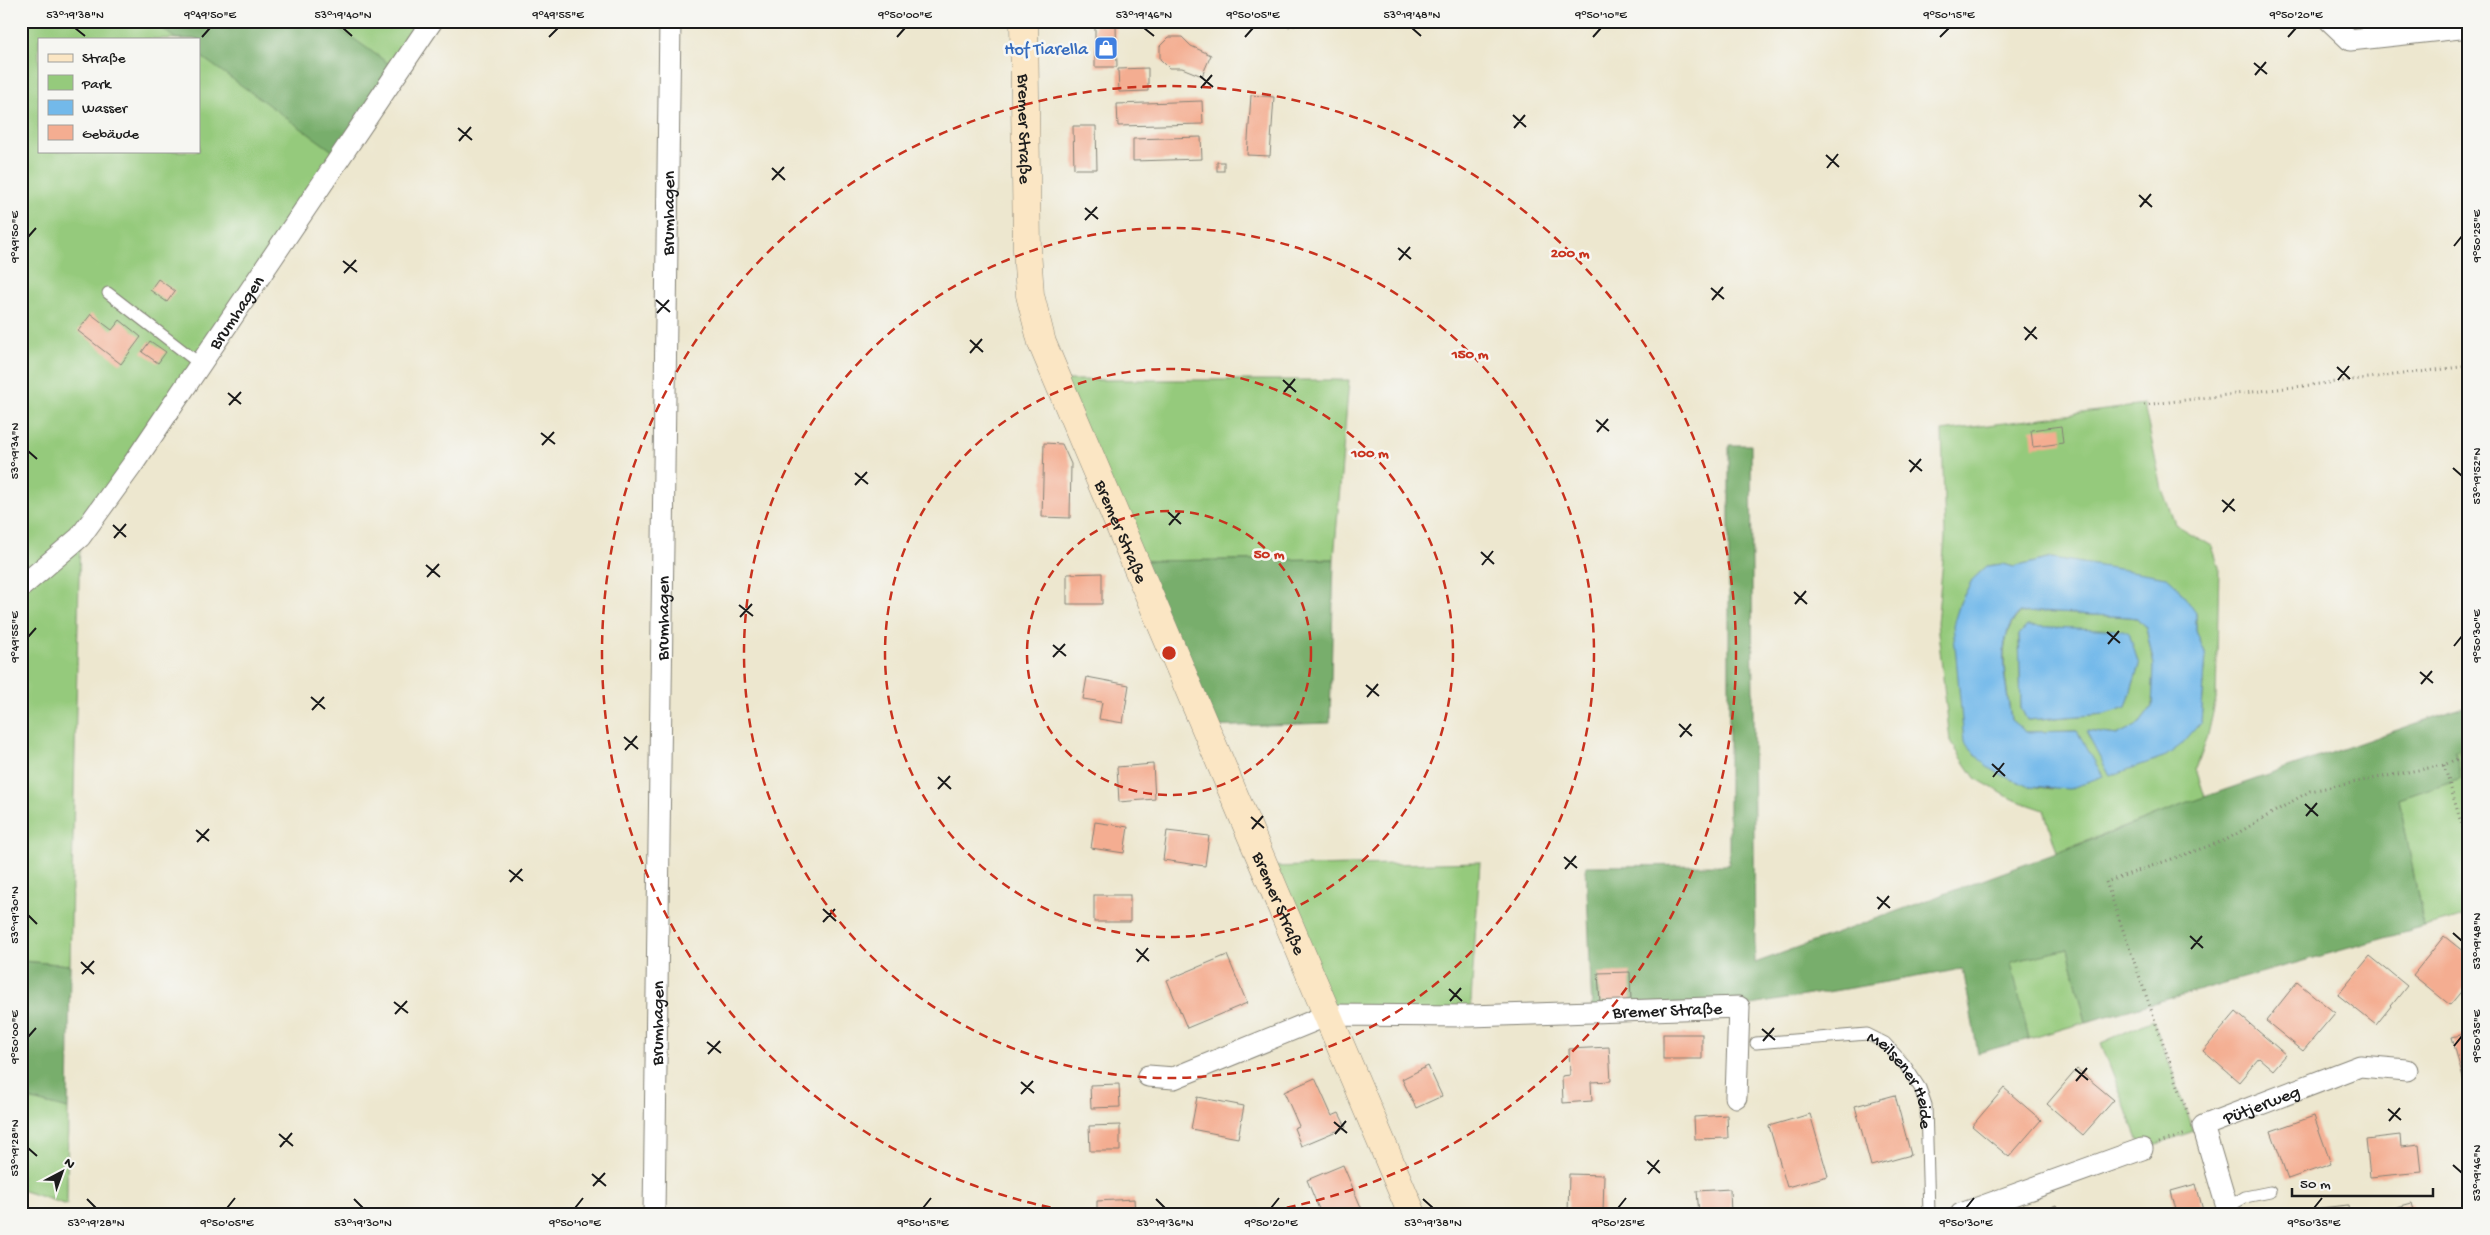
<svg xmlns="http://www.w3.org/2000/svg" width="2490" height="1235" viewBox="0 0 2490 1235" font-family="'Gochi Hand',sans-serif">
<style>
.green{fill:#95ca7c;stroke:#58734c;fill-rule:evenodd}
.forest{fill:#78ae6c;stroke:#4a6544}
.water{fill:#73b9ea;stroke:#486a83}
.building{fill:#f4ad91}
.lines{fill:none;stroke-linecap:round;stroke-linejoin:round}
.lane-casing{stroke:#848276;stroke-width:13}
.street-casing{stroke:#848276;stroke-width:23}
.secondary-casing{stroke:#848276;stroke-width:29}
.path{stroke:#848276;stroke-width:3;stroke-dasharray:1 4;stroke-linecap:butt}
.lane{stroke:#fff;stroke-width:11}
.street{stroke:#fff;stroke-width:21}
.secondary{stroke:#fbe6c4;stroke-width:28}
.ticks{fill:none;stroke:#1c1c1c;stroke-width:2}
.ring{fill:none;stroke:#c8321e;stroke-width:2.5;stroke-dasharray:9 6}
.labels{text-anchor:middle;stroke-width:5;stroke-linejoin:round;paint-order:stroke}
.shop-label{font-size:18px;fill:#366cbe;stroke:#f6f6f2;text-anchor:end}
.street-label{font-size:18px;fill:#1c1c1c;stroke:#f6f6f2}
.centre{fill:#c8321e;stroke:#f6f6f2;stroke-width:2.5}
.ring-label{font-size:15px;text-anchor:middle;font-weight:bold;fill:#c8321e;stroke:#f6f6f2;stroke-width:5;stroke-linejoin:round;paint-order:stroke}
.neatline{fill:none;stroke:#1c1c1c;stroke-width:2}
.ticks-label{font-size:12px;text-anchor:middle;fill:#1c1c1c}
</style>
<rect width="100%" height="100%" fill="#f6f6f2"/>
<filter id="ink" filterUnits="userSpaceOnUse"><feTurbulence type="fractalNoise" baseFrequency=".02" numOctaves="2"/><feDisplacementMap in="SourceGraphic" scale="10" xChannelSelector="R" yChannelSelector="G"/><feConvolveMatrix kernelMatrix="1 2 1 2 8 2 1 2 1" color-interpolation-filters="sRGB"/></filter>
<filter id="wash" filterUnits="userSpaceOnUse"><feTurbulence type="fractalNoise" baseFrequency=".0096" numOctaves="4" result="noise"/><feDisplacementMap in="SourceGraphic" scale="20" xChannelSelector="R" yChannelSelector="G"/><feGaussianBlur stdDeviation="1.12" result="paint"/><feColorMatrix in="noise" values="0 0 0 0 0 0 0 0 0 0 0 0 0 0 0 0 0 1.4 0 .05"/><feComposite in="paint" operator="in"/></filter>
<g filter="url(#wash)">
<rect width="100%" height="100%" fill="#ede7cf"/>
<g class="green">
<path d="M21,21H432L80,537L70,965L23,961L21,771ZM39,39H199V151H39Z"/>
<path d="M1059,380H1349L1334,559L1133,561Z"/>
<path d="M2144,405L2162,489L2175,524L2212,546L2219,567L2216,699L2207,739L2196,769L2205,797L2057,852L2044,810L2012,799L1975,778L1950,741L1937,623L1945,538L1942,431ZM2052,558L2196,613V631L2206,655L2201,722L2110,775L2087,731L2117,735L2140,723L2152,707L2154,665L2146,628L2137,618L2129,617L2039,612L2020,613C1993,640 2008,686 2011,721L2026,732L2077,731L2052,789L2029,786L2010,779L1960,603L1972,580L1987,566L2002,564L2014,567ZM2027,626L2139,665L2126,707L2105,714L2027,720L2021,708L2019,635Z"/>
<path d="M2469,746V915L2424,927L2399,799L2460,778L2455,751Z"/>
<path d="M1480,862L1470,1016L1328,1015L1265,867Z"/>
<path d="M2068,949L2086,1022L2029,1039L2010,962Z"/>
<path d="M2153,1020L2194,1131L2142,1149L2101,1043Z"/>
<path d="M21,1097L68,1109L67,1205L21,1190Z"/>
</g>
<g class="forest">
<path d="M152,21H329L399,71L341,157L199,55V39H176Z"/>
<path d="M1729,445H1751L1755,963L2081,844L2190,802L2469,705V746L2455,751L2461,778L2399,799L2424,927L2086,1022L2068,949L2011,962L2029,1039L1978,1053L1963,969L1739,1007L1592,1012L1586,866L1729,865Z"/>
<path d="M1334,559L1330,723L1205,727L1133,561Z"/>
<path d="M21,961L70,965L68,1109L21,1097Z"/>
</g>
<g class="water">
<path d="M2052,558L2167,577L2177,586L2196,613V631L2206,655L2201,722L2181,745L2166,756L2110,776L2086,731L2117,735L2140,723L2152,707L2154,665L2146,628L2137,618L2129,617L2039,612L2019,613C1993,640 2007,686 2011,720L2026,732L2077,731L2103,776L2069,789L2029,786L2010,779L1987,767L1964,742L1953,625L1960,603L1972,580L1987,566L2002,564L2014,567Z"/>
<path d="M2027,626L2123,630L2129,633L2139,665L2126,707L2105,714L2027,720L2021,708L2019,635Z"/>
</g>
<g id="blocks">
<g class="building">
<path d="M1095,25H1116L1117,67H1095Z"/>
<path d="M1169,37H1182L1191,46L1211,55L1202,76L1182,68H1169L1160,59V46Z"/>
<path d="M1148,68V91L1119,92L1118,69Z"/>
<path d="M1251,95L1274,97L1270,156L1247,155Z"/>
<path d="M1202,101L1203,124L1118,126L1117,104Z"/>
<path d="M1073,126H1096L1097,169H1074Z"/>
<path d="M1201,137L1202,159L1133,161V139Z"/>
<rect x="1217" y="162" width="7" height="9"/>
<path d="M158,279L175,291L167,302L150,290Z"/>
<path d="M91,314L112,330L120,320L141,337L121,364L78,331Z"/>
<path d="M150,341L166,352L158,363L142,352Z"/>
<path d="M2061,426L2063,443L2033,447L2031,430Z"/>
<path d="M1044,443L1062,444L1071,464L1070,518L1042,517Z"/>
<path d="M1102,573V604H1067V574Z"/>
<path d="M1087,677L1129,685L1123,723L1099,719L1102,702L1083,699Z"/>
<path d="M1153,764L1155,799L1119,802L1117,767Z"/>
<path d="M1095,822L1128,827L1124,853L1091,848Z"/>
<path d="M1167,831L1209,836L1205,866L1163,860Z"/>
<rect x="1094" y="895" width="36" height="27"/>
<path d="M2444,936L2469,956V982L2450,1005L2413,975Z"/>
<path d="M1227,955L1247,1003L1187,1028L1167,980Z"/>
<path d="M2370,956L2407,986L2376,1025L2338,995Z"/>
<path d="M1630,972L1631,1001L1600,1002L1598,973Z"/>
<path d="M2297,982L2335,1013L2303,1051L2266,1021Z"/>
<path d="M2236,1012L2286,1055L2273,1070L2259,1058L2239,1082L2203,1051Z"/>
<path d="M2469,1033V1085L2465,1086L2452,1037Z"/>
<rect x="1663" y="1034" width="39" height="25"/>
<path d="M1609,1047L1611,1081L1591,1082L1592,1101L1563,1103L1562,1076L1570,1075L1569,1049Z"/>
<path d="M1428,1066L1442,1096L1416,1108L1402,1079Z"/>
<path d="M2077,1069L2114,1100L2083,1135L2047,1104Z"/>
<path d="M1315,1078L1332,1116L1339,1113L1346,1127L1301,1146L1294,1128L1299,1126L1284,1092Z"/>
<path d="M1119,1084L1120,1107L1091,1108L1090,1085Z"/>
<path d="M2004,1088L2041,1120L2009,1157L1972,1126Z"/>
<path d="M1895,1095L1911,1155L1871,1166L1855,1106Z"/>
<path d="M1197,1097L1244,1106L1238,1138L1191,1129Z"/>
<path d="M1810,1114L1828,1176L1787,1187L1769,1126Z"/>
<path d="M1727,1115L1728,1138L1695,1139L1694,1117Z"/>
<path d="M2314,1116L2331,1164L2288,1179L2271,1131Z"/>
<path d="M1120,1125V1151H1090L1089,1126Z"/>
<path d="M2400,1135L2401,1147L2419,1145L2422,1172L2370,1177L2366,1139Z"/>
<path d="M1343,1165L1364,1214H1321L1307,1180Z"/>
<path d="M1569,1174L1604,1175L1603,1214H1568Z"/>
<path d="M2196,1184L2204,1214H2177L2171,1191Z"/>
<path d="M1730,1189L1731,1214H1699L1697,1191Z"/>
<path d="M1134,1199L1135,1214H1097V1201Z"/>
<path d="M2412,1203L2415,1214H2378V1212Z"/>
<path d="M2056,1205L2060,1214H2035Z"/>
<path d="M2348,1205L2349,1214H2303L2302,1210Z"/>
</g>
</g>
</g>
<g filter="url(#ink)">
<use href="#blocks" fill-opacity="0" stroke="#848276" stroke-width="1"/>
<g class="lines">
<g class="lane-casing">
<g id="lane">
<path d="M108,293L200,364"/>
<path id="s1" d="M1756,1043L1867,1034L1885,1043L1905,1065L1920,1088L1926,1105L1929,1214"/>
<path d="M2228,1207L2245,1197L2270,1192"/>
</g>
</g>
<g class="street-casing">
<g id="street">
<path d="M2330,21L2350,40L2469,27"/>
<path id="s2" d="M21,587L80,537L133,464L432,21"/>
<path id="s3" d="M1148,1076L1174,1078L1328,1015L1470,1016L1739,1007L1736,1097"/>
<path id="s4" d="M654,1214L670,21"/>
<path d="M1961,1214L2142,1149"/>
<path id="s5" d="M2229,1214L2203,1126L2360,1066L2407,1070"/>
</g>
</g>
<g class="secondary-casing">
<g id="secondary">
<path id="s6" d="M1024,21L1027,250L1030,295L1042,343L1412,1214"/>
</g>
</g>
<g class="path">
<path d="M1249,21L1290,26L1325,21"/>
<path d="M2144,405L2469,366"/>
<path d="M2444,765L2469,850"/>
<path d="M2188,1114L2106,882L2226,840L2310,791L2444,765L2469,753"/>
<path d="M2159,1143L2186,1134"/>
</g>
<use href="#lane" class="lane"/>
<use href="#street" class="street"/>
<use href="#secondary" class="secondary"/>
</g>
</g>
<path class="ticks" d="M75,28L85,36M343,28L352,36M1144,28L1154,36M1412,28L1421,36M202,37L210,28M549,37L558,28M897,37L905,28M1245,37L1253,28M1593,37L1601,28M1940,37L1949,28M2288,37L2296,28M2254,63L2267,74M2255,75L2266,62M1200,76L1213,87M1201,88L1212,75M1513,115L1526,127M458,128L472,140M1514,128L1525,115M459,141L471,127M1826,155L1839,167M772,168L785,180M1827,168L1838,154M772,180L784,167M2139,195L2152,207M2140,207L2151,194M1085,208L1098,219M1085,220L1097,207M28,237L36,228M2454,246L2462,236M1398,248L1411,259M1399,260L1410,247M343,261L357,272M344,273L356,260M1711,288L1724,299M656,300L670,312M1712,300L1723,287M657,313L669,300M2024,327L2037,339M970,340L983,352M2025,340L2036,327M970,353L982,339M2337,367L2350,379M1283,380L1296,392M2338,380L2349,366M1284,392L1295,379M228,393L241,404M229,405L241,392M1596,420L1609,431M1597,432L1608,419M541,433L555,444M542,445L554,432M28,451L37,459M1909,460L1922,471M2453,468L2462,476M1910,472L1921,459M855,473L868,484M855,485L867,472M2222,500L2235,511M1168,512L1181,524M2223,512L2234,499M113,525L126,537M1169,525L1180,512M114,538L126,524M1481,552L1494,564M426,565L440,577M1482,565L1493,551M427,577L439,564M1794,592L1807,604M1795,604L1806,591M739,605L753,616M740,617L752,604M2107,632L2120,643M28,637L36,628M2108,644L2119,631M1053,645L1066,656M2454,646L2462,636M1053,657L1065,644M2420,672L2433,683M2421,684L2432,671M1366,685L1379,696M311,697L325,709M1367,697L1378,684M312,710L324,697M1679,724L1692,736M624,737L638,749M1680,737L1691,724M625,750L637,736M1992,764L2005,776M938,777L951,789M1993,777L2004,763M938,789L950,776M2305,804L2318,816M2306,816L2317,803M1251,817L1264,828M1252,829L1263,816M196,830L209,841M197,842L209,829M1564,857L1577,868M1565,869L1576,856M509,870L523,881M510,882L522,869M1877,897L1890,908M823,909L836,921M1878,909L1889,896M28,915L37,924M823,922L835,909M2453,933L2462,941M2190,936L2203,948M1136,949L1149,961M2191,949L2202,936M81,962L94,974M1137,962L1148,948M82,974L94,961M1449,989L1462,1001M1450,1001L1461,988M394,1002L408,1013M395,1014L407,1001M1762,1029L1775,1040M28,1037L36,1028M1763,1041L1774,1028M707,1042L721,1053M2454,1046L2462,1036M708,1054L720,1041M2075,1069L2088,1080M2076,1081L2087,1068M1021,1082L1034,1093M1021,1094L1033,1081M2388,1109L2401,1120M2389,1121L2400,1108M1334,1122L1347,1133M279,1134L293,1146M1335,1134L1346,1121M280,1147L292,1133M28,1148L37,1156M1647,1161L1660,1173M2453,1165L2462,1173M592,1174L606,1186M1648,1174L1659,1160M593,1186L605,1173M87,1199L96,1208M354,1199L363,1208M1156,1199L1165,1208M1423,1199L1433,1208M227,1208L235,1198M575,1208L583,1198M923,1208L931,1198M1271,1208L1279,1198M1618,1208L1626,1198M1966,1208L1974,1198M2314,1208L2322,1198"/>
<g class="ring">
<circle cx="1169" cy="653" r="142"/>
<circle cx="1169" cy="653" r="284"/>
<circle cx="1169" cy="653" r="425"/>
<path d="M1080 1213A567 567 0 1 1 1258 1213"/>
</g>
<defs>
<g id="shop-square" transform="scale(1.25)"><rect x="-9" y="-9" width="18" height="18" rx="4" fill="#3f7fe0" stroke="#f6f6f2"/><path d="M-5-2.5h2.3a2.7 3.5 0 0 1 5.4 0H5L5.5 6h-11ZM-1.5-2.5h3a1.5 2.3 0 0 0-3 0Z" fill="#fff"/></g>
</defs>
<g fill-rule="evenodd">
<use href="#shop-square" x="1106" y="48"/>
</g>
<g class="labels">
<g class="shop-label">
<text x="1088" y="54">Hof Tiarella</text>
</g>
<g class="street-label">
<text dy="6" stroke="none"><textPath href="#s6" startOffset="108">Bremer Straße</textPath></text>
<text dy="6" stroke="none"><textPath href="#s4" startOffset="1001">Brumhagen</textPath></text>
<text dy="6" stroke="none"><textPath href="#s2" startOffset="351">Brumhagen</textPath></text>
<text dy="6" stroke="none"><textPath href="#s6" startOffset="528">Bremer Straße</textPath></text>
<text dy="6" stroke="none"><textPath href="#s4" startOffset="596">Brumhagen</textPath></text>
<text dy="6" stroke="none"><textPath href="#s6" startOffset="932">Bremer Straße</textPath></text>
<text dy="6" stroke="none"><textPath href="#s3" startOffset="532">Bremer Straße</textPath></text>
<text dy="6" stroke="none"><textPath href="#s4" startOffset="191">Brumhagen</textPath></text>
<text dy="6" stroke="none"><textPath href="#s1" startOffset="172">Meilsener Heide</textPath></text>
<text dy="6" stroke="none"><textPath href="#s5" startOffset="154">Pütjerweg</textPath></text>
</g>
</g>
<circle cx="1169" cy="653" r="8" class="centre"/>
<g class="ring-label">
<text x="1570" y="257">200 m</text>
<text x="1470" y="358">150 m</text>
<text x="1370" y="457">100 m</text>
<text x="1269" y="558">50 m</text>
</g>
<rect width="2490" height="1235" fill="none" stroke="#f6f6f2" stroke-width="55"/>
<rect x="38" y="38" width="162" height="115" fill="#f6f6f2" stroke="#9f9f9c"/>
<rect x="48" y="54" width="25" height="8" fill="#fbe6c4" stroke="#9f9f9c"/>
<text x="82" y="62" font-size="15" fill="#1c1c1c">Straße</text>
<rect x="48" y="75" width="25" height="15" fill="#95ca7c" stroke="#9f9f9c"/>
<text x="82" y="88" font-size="15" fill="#1c1c1c">Park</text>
<rect x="48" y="100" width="25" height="15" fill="#73b9ea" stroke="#9f9f9c"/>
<text x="82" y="112" font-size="15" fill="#1c1c1c">Wasser</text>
<rect x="48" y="125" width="25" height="15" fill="#f4ad91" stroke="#9f9f9c"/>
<text x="82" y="138" font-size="15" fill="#1c1c1c">Gebäude</text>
<g transform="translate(62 1172) rotate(41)" stroke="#f6f6f2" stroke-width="4" paint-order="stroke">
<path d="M0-4L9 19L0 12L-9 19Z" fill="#1c1c1c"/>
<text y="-8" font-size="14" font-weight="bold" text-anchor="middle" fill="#1c1c1c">N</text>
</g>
<path d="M2292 1188v8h141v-8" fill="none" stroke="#1c1c1c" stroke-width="2.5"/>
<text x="2300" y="1188" font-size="15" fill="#1c1c1c" stroke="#f6f6f2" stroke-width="4" paint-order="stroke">50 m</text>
<rect x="28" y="28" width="2434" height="1180" class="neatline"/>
<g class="ticks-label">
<text x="75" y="18">53°19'38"N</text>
<text x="210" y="18">9°49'50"E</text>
<text x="343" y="18">53°19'40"N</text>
<text x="558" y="18">9°49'55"E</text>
<text x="905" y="18">9°50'00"E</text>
<text x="1144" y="18">53°19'46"N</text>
<text x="1253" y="18">9°50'05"E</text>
<text x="1412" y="18">53°19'48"N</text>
<text x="1601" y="18">9°50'10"E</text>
<text x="1949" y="18">9°50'15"E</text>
<text x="2296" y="18">9°50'20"E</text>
<text transform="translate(2476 236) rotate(-90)" y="4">9°50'25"E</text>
<text transform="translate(14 237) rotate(-90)" y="4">9°49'50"E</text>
<text transform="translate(14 451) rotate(-90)" y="4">53°19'34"N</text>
<text transform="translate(2476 476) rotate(-90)" y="4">53°19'52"N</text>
<text transform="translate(2476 636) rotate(-90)" y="4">9°50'30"E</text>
<text transform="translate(14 637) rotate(-90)" y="4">9°49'55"E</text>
<text transform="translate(14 915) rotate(-90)" y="4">53°19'30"N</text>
<text transform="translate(2476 941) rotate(-90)" y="4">53°19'48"N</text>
<text transform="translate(2476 1036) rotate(-90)" y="4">9°50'35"E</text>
<text transform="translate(14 1037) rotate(-90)" y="4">9°50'00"E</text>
<text transform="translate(14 1148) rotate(-90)" y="4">53°19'28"N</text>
<text transform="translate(2476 1173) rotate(-90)" y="4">53°19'46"N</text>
<text x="96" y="1226">53°19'28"N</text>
<text x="227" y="1226">9°50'05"E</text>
<text x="363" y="1226">53°19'30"N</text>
<text x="575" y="1226">9°50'10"E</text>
<text x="923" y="1226">9°50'15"E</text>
<text x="1165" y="1226">53°19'36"N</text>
<text x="1271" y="1226">9°50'20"E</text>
<text x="1433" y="1226">53°19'38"N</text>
<text x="1618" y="1226">9°50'25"E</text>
<text x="1966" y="1226">9°50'30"E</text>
<text x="2314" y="1226">9°50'35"E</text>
</g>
</svg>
